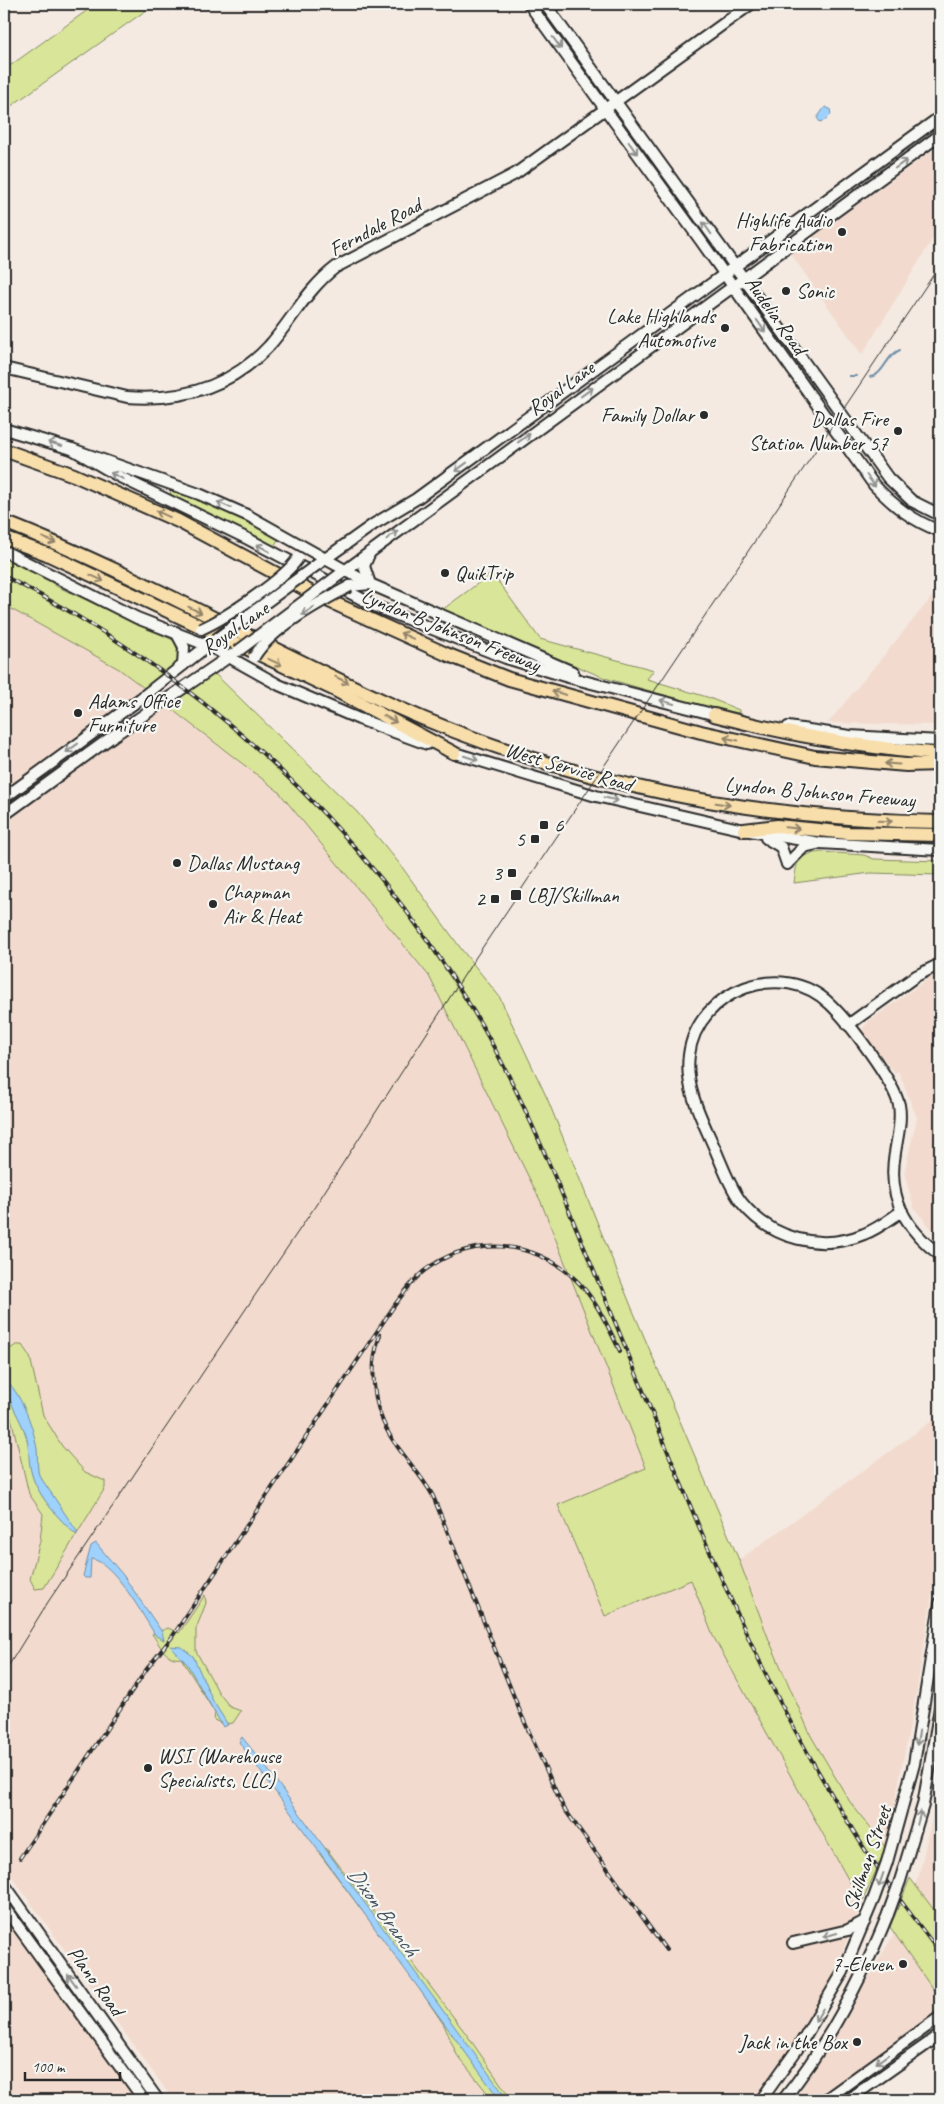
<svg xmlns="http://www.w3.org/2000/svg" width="944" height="2104" viewBox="0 0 944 2104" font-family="Caveat,sans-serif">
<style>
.built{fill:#f2dbce}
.green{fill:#d9e598;stroke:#828862}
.water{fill:#9ed1fc;stroke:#708fa8}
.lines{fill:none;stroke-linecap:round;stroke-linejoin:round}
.stream{stroke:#708fa8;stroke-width:2}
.secondary-casing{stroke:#2b2b2b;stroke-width:14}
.highway-casing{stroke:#2b2b2b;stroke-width:16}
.secondary{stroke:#f6f6f2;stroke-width:10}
.highway{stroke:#f8deab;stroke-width:12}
.tram{stroke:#2b2b2b;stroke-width:1}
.rail-casing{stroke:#2b2b2b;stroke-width:4}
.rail{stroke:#f6f6f2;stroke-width:2;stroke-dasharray:5.5;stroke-linecap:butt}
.secondary-bridge-casing{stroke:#2b2b2b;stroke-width:14;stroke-linecap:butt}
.secondary-bridge{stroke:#f6f6f2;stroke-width:10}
.oneway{stroke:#90908e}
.oneway2{stroke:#92846b}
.poi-dot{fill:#2b2b2b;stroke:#f6f6f2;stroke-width:2}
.labels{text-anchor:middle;stroke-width:4.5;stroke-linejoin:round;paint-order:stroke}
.poi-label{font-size:21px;fill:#2b2b2b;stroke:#f6f6f2;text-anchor:end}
.street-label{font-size:21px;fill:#2b2b2b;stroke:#f6f6f2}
.water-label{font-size:22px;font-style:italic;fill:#48545f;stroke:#f6f6f2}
</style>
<rect width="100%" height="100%" fill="#f4eae2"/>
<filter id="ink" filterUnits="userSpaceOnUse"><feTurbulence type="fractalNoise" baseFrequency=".02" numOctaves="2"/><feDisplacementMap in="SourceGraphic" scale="10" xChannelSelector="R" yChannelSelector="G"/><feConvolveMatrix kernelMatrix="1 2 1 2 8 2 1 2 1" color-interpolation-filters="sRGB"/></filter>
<g filter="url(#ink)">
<g class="built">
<path d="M940,145V227L862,355L790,253Z"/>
<path d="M940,587V725L828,723Z"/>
<path d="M4,605L119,669L144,688L4,790Z"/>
<path d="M166,705L278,791L429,976L541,1202L713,1636L849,1881L863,1900L831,1980L786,2057L752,2100H173L4,1866V823Z"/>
<path d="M940,970V1239L914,1208L904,1173L917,1118L898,1071L895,1073L861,1031L869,1021Z"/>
<path d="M940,1415V1545L916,1695L886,1848L850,1802L811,1736L769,1640L739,1560Z"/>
<path d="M940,1781V2012L817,2100H795L891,1939L919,1875Z"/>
<path d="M4,1915L136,2100H4Z"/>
</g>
<g class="green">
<path d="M96,4H155L4,111V70Z"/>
<path d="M172,489L228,512L279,538L273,548L170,494Z"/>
<path d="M4,557L44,576L56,586L175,641L179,656L178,663L144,688L119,669L4,605Z"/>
<path d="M492,573L540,639L654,670L647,679L707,697L739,710V713L702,706L605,678L442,610Z"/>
<path d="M212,671L357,812L399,863L462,950L499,996L547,1098L631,1306L739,1560L769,1640L811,1736L850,1802L886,1848L863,1900L849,1881L713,1636L691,1580L605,1616L558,1505L646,1468L541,1202L429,976L278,791L166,705Z"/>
<path d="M822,852L864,855L874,859L940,861V875L871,873L794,883C797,859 797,855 822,852Z"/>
<path d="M16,1345H22L30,1357L43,1415L62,1446L85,1472L105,1481V1488L44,1588L35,1589L30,1579L40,1541L43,1514L29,1494L9,1409L4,1401V1353Z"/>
<path d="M205,1595L206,1603L196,1629V1651L219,1693L230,1707L241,1711L233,1723L223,1724L214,1720L215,1713L181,1658C166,1661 160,1645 152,1634L168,1628L179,1633Z"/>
<path d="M326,1848L467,2035L512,2100H493L457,2055L444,2025L408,1972L319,1853Z"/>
<path d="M910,1878L940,1918V2000L890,1927Z"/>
</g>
<g class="water">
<path d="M825,107L830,109L831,115L826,120L820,122L817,118Z"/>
<path d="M4,1378C20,1392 32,1423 36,1444C39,1455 36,1464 39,1475L78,1533L75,1534C59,1519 38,1496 32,1475C27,1460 31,1446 24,1430C18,1415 4,1393 4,1378Z"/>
<path d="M96,1543L123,1575L162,1632L164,1640L156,1636C144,1618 114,1561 91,1559L90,1578H85L83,1576L91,1546Z"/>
<path d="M170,1646L181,1647L193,1656L213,1701L228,1725L223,1727L187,1664Z"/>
<path d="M242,1737L266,1767L508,2100H500L239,1742Z"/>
</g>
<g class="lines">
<g class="stream">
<path d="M849,376H856"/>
<path d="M870,377C884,375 886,355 900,350"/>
</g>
<g class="secondary-casing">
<g id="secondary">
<path d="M529,4L701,241L874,485C894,506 913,521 940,531"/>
<path d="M545,4L888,478L912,501L940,515"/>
<path d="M4,368L127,397C181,401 231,387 269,346C292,320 307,289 336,267L515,174L751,4"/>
<path d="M4,429L72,449L199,494L249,516L370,584L573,672"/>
<path d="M72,449L120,477L248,539L377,607L506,658L568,677L720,716"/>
<path d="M4,551L137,618L209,646L279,685L359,719L427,744"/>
<path d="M318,564L374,524L416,499L940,117"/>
<path d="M339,575L940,135"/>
<path d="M350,586L370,584L364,566L370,552"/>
<path d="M176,632L184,647L183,665"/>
<path d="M788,727L850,736L940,741"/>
<path d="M448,751L596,796L744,830L820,843L940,850"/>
<path d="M4,798L140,699L211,643"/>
<path d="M4,815L113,736L233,654"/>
<path d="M766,838L781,847L787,864"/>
<path d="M787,864L804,847L817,844"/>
<path d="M848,1025L916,976L940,964"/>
<path d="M902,1211C890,1219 878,1229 864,1234C821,1252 771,1239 742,1203C731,1189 725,1172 718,1156C705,1124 684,1091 689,1055C697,990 783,958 830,1004C849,1022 893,1080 899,1105C902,1121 897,1138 895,1153C887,1197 905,1229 940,1255"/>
<path d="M887,1862L914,1764L940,1603"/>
<path d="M900,1881L923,1805L940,1708"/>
<path d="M4,1884L158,2100"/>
<path d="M4,1907L144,2100"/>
<path d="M793,1943L848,1930L865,1921"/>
<path d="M761,2100L798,2048L843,1972L874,1898"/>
<path d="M783,2100C827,2046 862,1979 888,1914"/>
<path d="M825,2100L940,2017"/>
<path d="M848,2100L940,2035"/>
</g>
</g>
<g class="highway-casing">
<g id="highway">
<path d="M4,450L74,475L178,521L318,596L446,654L509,679L701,732L815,757L906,765L940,764"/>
<path d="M4,522C137,574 262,646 392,705C568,784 749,819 940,822"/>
<path d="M4,538L47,554L331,688L454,753"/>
<path d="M714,715C789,735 863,748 940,754"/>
<path d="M744,830L777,826L849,833L940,835"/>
</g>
</g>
<use href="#secondary" class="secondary"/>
<use href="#highway" class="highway"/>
<path class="tram" d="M4,1673L48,1602L314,1208L474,960L940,265"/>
<g class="rail-casing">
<g id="rail">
<path d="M4,576C199,674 362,824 474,1012C528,1103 565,1203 606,1300C656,1421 703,1544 760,1662C787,1719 819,1774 851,1827C877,1871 909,1912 940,1953"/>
<path d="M380,1335C367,1371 374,1416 397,1446C409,1463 423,1478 433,1496L521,1714L563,1807L666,1950"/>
<path d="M20,1858L146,1670L172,1637L394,1306C403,1294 412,1281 424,1271C470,1235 534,1239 576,1280C596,1299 608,1327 620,1351"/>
</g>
</g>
<use href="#rail" class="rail"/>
<g class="secondary-bridge-casing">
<g id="secondary-bridge">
<path d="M201,629C224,619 286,578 298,558"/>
<path d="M215,640L318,564"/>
<path d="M238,651L339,575"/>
<path d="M254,657C271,628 320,602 350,586"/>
<path d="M874,1898L887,1862"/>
<path d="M888,1914L900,1881"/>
</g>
</g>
<use href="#secondary-bridge" class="secondary-bridge"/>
</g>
<defs><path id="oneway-shaft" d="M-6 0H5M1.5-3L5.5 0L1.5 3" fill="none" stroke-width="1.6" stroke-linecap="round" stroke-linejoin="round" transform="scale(1.25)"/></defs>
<g class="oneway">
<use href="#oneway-shaft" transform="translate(557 43) rotate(54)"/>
<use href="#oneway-shaft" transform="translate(633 148) rotate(54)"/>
<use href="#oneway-shaft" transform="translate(901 164) rotate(-36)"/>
<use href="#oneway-shaft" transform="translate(707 228) rotate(-125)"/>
<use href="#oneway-shaft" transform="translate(761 326) rotate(55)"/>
<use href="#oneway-shaft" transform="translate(587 392) rotate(-36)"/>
<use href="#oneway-shaft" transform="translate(524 438) rotate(-36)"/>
<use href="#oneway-shaft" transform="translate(55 444) rotate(-164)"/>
<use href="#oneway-shaft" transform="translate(461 467) rotate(144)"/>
<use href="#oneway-shaft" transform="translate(117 476) rotate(-153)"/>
<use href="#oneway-shaft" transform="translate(871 481) rotate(53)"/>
<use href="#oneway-shaft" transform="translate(224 505) rotate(-156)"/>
<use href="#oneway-shaft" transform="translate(392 535) rotate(-37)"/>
<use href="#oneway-shaft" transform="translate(263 548) rotate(-151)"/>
<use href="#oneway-shaft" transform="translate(308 611) rotate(147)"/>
<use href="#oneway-shaft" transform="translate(667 702) rotate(-165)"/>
<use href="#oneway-shaft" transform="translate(72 748) rotate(144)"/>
<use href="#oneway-shaft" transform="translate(471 758) rotate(18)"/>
<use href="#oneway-shaft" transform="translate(611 799) rotate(14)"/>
<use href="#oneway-shaft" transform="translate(918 1738) rotate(99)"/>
<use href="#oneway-shaft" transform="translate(919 1818) rotate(-75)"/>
<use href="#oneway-shaft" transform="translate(881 1880) rotate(109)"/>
<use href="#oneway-shaft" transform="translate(830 1935) rotate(164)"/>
<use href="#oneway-shaft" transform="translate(72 1980) rotate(-126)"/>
<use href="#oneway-shaft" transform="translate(819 2015) rotate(121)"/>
<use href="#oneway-shaft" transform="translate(882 2059) rotate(144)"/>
</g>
<g class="oneway2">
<use href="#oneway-shaft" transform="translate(163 514) rotate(-156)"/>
<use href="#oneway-shaft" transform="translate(49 540) rotate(22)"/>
<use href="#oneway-shaft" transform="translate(97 578) rotate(25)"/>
<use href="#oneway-shaft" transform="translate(195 610) rotate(26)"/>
<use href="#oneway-shaft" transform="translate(407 636) rotate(-155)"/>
<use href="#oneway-shaft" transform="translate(275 662) rotate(25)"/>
<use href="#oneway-shaft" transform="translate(342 680) rotate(26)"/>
<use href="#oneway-shaft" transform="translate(559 693) rotate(-165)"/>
<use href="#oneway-shaft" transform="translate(390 719) rotate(28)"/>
<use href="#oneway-shaft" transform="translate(731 739) rotate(-168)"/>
<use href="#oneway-shaft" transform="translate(892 764) rotate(-176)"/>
<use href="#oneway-shaft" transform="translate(723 804) rotate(9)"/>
<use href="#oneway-shaft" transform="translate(885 821) rotate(2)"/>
<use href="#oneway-shaft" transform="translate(792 828) rotate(5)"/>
</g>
</g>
<g class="poi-dot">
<circle cx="842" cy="232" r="5"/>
<circle cx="786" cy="291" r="5"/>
<circle cx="725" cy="328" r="5"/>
<circle cx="704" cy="415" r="5"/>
<circle cx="898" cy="431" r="5"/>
<circle cx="445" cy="573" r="5"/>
<circle cx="78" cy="713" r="5"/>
<rect x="539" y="820" width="10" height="10" rx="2.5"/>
<rect x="530" y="834" width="10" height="10" rx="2.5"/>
<circle cx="177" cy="863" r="5"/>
<rect x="507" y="868" width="10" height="10" rx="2.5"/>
<rect x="510" y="889" width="12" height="12" rx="2.5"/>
<rect x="490" y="894" width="10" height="10" rx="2.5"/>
<circle cx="213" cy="904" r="5"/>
<circle cx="148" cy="1768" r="5"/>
<circle cx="903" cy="1964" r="5"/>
<circle cx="857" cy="2042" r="5"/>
</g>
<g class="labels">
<g class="poi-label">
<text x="832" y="227">Highlife Audio<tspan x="832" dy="24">Fabrication</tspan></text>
<text x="796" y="298" text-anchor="start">Sonic</text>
<text x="715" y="323">Lake Highlands<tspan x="715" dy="24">Automotive</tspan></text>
<text x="694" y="422">Family Dollar</text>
<text x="888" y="426">Dallas Fire<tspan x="888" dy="24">Station Number 57</tspan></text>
<text x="455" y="580" text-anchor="start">QuikTrip</text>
<text x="88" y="708" text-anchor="start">Adams Office<tspan x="88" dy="24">Furniture</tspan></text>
<text x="554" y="832" text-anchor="start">6</text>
<text x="525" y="846">5</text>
<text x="187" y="870" text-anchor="start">Dallas Mustang</text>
<text x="502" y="880">3</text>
<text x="223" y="899" text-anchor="start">Chapman<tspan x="223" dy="24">Air &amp; Heat</tspan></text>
<text x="527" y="902" text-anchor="start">LBJ/Skillman</text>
<text x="485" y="906">2</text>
<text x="158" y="1763" text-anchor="start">WSI (Warehouse<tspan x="158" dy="24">Specialists, LLC)</tspan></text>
<text x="893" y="1971">7-Eleven</text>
<text x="847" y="2049">Jack in the Box</text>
</g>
<g class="street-label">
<text transform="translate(375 227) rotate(-28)" y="7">Ferndale Road</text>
<text transform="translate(776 315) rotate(55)" y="7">Audelia Road</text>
<text transform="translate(561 388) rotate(-36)" y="7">Royal Lane</text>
<text transform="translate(235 628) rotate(-35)" y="7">Royal Lane</text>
<text transform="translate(451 630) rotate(22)" y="7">Lyndon B Johnson Freeway</text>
<text transform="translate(569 767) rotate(16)" y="7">West Service Road</text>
<text transform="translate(820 792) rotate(5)" y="7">Lyndon B Johnson Freeway</text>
<text transform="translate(867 1858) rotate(-71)" y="7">Skillman Street</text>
<text transform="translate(96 1981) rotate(54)" y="7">Plano Road</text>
</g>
<g class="water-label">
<text transform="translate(384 1911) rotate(54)" y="8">Dixon Branch</text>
</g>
</g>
<rect width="944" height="2104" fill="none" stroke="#f6f6f2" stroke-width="20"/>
<rect x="10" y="10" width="924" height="2084" fill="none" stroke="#2b2b2b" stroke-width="2" filter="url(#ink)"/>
<path d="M25 2072v8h95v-8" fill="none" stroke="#2b2b2b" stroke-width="2.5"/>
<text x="32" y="2072" font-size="15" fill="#2b2b2b" stroke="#f6f6f2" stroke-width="4" paint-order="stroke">100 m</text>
</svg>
